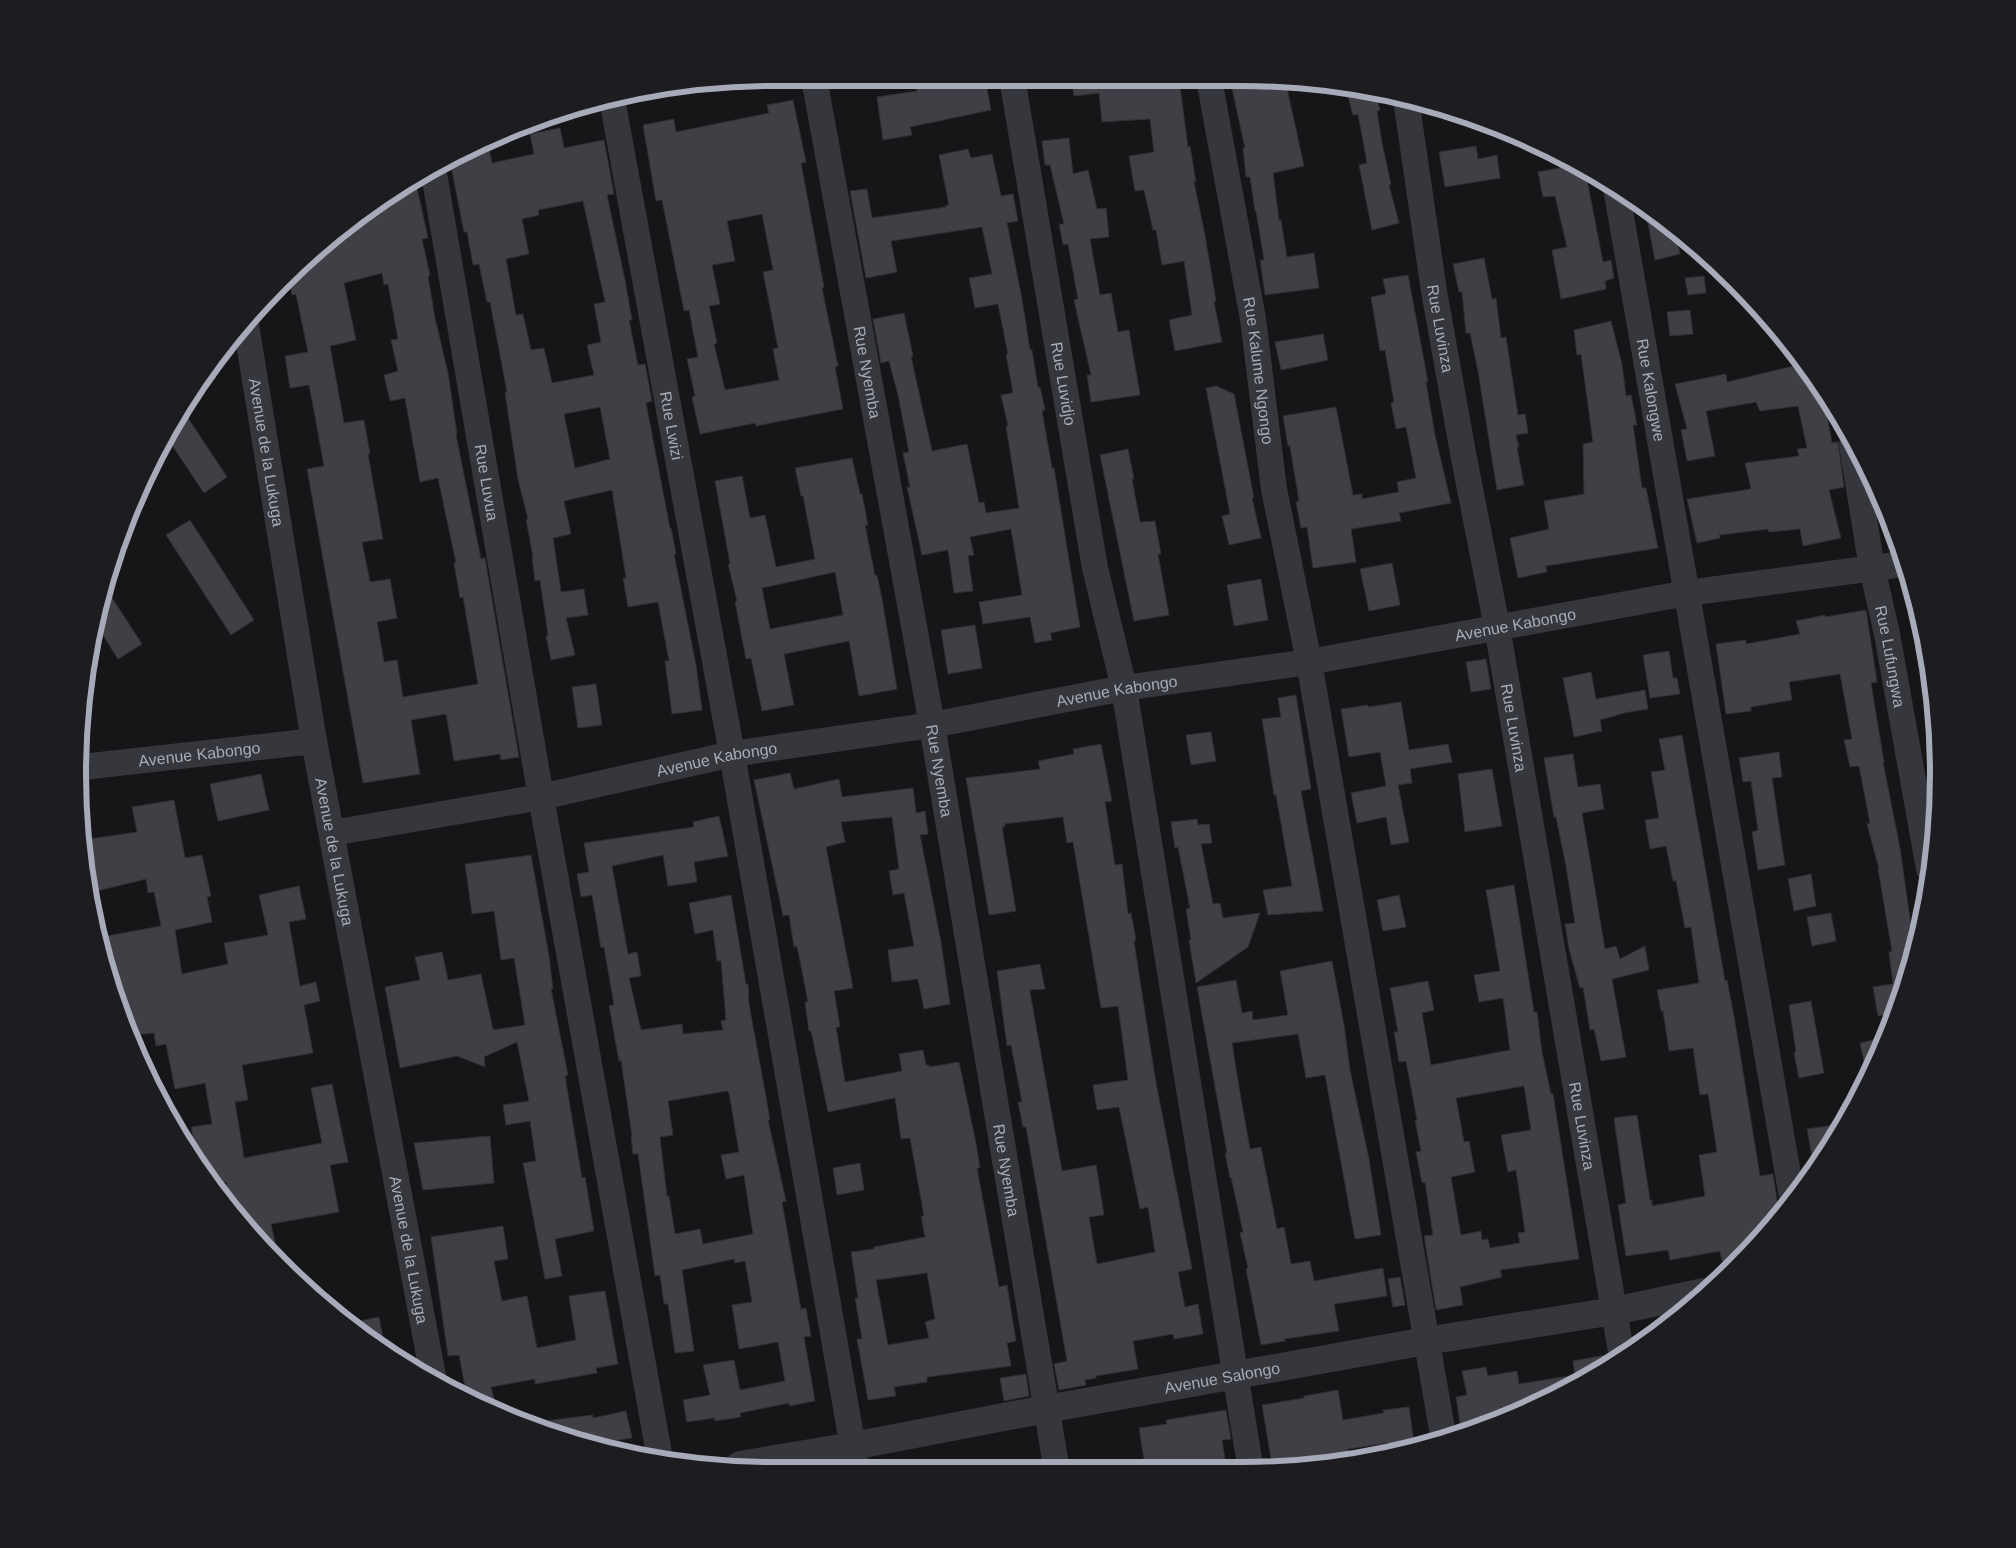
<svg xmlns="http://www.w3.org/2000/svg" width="2016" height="1548" viewBox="0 0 2016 1548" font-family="Helvetica,sans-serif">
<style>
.building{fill:#403f45;stroke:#302f34;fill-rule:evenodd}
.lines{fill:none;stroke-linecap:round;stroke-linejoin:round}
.minor{stroke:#36373d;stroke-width:26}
.tertiary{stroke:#36373d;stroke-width:28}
.labels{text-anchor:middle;stroke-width:4;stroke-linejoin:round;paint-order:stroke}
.street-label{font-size:16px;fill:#a7aab8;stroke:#111013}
.rim{fill:none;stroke:#a7aab8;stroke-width:6}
</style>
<rect width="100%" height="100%" fill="#161518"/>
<g class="building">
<path d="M963,78H985L991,110L910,127L912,135L883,140L877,97L917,91L916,87Z"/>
<path d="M1071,78L1179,79L1188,147L1190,146L1196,182H1194L1205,235L1216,301L1214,302L1222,342L1175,351L1169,320L1192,315L1184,261L1162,265L1156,230H1153L1144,190L1135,191L1129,156L1154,152L1150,119L1102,122L1099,93L1074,96Z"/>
<path d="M1230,79H1285L1304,166L1273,173L1279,220H1281L1287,257L1314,253L1319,288L1265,295L1260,260H1264L1256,211H1255L1250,177H1246L1243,148H1245Z"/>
<path d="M1346,89L1375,93L1380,110L1377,111L1382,143L1391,184L1389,185L1399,223L1372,230L1359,165L1367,163L1358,114L1353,115Z"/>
<path d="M793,100L806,162L801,163L824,287L822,288L838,366L835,367L843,409L756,426L755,423L700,434L692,397L695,396L687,359L698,357L689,310L684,311L662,200L656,201L643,125L674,119L676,132L769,113L767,105ZM762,214L773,270L763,272L778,348L773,349L779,380L725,390L714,344L717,343L709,306L720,304L712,265L735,261L727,221Z"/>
<path d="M560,128L564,148L604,140L614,194L607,195L625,280L632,320H629L638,365L645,364L652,401L646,403L670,528H671L676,554H674L696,665L702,710L672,714L665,661H669L658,602L628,607L623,578H626L612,490L564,501L571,534L553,538L561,592L584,589L588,615L566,618L575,655L551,660L546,636L548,635L540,580L535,581L532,557H533L526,519H528L518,479L505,393L507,392L490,302H487L479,264L473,265L467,232H464L450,161L488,145L492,163L534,154L530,134ZM583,201L605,302L594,304L601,342L587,345L594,375L552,383L544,348L531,350L523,314L516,315L506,259L529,254L522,219L539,215L538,210ZM600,407L610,459L575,468L564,414Z"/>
<path d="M1069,138L1073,174L1088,170L1097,209L1106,208L1109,237L1090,239L1100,295L1111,293L1118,332L1129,330L1140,395L1091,402L1087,375H1091L1074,300L1078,299L1068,244L1063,245L1059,224H1064L1050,165H1045L1042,141Z"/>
<path d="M1476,146L1478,159L1497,155L1500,178L1445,187L1439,152Z"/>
<path d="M968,149L971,158L992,154L1001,196L1013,194L1018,221L1007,223L1022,299L1030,350H1032L1038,388L1040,387L1045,410L1042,411L1052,468H1054L1080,627L1050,633L1052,640L1035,643L1030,617L983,624L979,602L1022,595L1011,529L970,537L974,555L968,556L973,591L954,593L948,550L922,555L907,487H910L903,453L909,452L898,395L889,361L881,363L873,319L904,313L913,356L911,357L932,451L967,444L979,503L984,502L986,513L1019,508L1006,426H1008L1001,395L1013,393L1006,354H1008L998,304L975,308L969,278L992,274L982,227L891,241L897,272L866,278L850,191L867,189L872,218L946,207V205H949L939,155Z"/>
<path d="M1576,165L1585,169L1603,262L1611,260L1614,278L1605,281L1606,289L1561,299L1552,250L1567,247L1555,196L1543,197L1538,172Z"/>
<path d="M415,179L428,238L422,239L430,275L428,276L435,318L448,373L457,434L456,435L481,559L485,558L519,757L501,760L500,754L454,761L446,714L411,720L420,774L363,783L307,469L324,466L316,422L309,385L290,388L285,356L308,352L296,294L292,295L288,277ZM382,273L384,285L388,284L398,339L391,340L398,371L384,375L390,401L405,398L420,482L438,478L456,563H454L460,598L463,597L478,684L403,697L397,660L384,662L377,622L397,618L390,579L370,582L362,542L383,539L368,454H370L364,420L344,423L330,346L356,340L344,283Z"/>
<path d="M1645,208L1676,233L1680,254L1655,260Z"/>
<path d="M1484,258L1492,299L1496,298L1501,338L1506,337L1518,415L1525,414L1528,433L1516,435L1519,447H1517L1524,485L1497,490L1478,371L1470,333H1466L1462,292H1459L1453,264Z"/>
<path d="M1408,275L1428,382H1426L1435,435L1451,503L1399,513L1401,521L1351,529L1356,562L1313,568L1307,527L1301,528L1296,502L1299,501L1290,446H1288L1283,416L1336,407L1353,495L1362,494V499L1399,492L1397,482L1416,478L1406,427L1396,429L1391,403L1394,402L1385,350L1380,351L1371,297L1386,294L1383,279Z"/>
<path d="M1704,276L1706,293L1688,295L1685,278Z"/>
<path d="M1690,310L1693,334L1670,336L1667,312Z"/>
<path d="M1611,321L1622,364L1626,396L1631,395L1637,425H1633L1642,488H1646L1658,548L1546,566L1547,572L1518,578L1510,538L1549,529L1544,501L1584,494L1583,444L1593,442L1581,354L1577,355L1574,330Z"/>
<path d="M1323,334L1328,360L1281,370L1275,342Z"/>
<path d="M1802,364L1822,389L1832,443L1838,442L1844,487L1829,490L1841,538L1803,546L1800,529L1769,532L1768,529L1719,535L1720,538L1697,543L1687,499L1751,489L1745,463L1799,456L1797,449L1807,448L1798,406L1760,411L1756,402L1706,411L1715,456L1687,461L1681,430L1687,429L1675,384L1726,374L1727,382Z"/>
<path d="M1216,386L1234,394L1254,498H1252L1261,538L1229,545L1222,516L1230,514L1206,388Z"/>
<path d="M182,409L227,477L204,493L166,436Z"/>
<path d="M1128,449L1134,479H1132L1140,522L1155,521L1161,554H1158L1169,615L1134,621L1100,455Z"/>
<path d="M852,458L860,494H862L868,525H865L875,576L877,575L882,599L897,689L859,696L849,641L784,654L794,705L762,711L751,658L746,659L735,602L737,601L728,564H730L715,481L742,476L750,518L765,515L776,567L815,559L803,496H801L795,468ZM835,572L843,615L770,629L762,588Z"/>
<path d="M190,520L254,620L231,635L166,535Z"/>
<path d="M1392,563L1400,605L1369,611L1360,569Z"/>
<path d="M1261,579L1268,620L1234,626L1227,585Z"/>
<path d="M107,590L142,644L118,659L96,624Z"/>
<path d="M1866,610L1877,682L1871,683L1884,762H1883L1900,848L1914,947L1894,1013L1878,1016L1873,987L1893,984L1889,952L1892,951L1878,869H1879L1867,824L1870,823L1859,766L1850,767L1844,740L1852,739L1840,674L1789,682L1792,700L1751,707V711L1726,714L1716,644L1746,640V644L1800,634L1796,621L1825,615V617Z"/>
<path d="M975,625L982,668L948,674L941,630Z"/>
<path d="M1669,651L1673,678H1677L1680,694L1650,698L1643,655Z"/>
<path d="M1486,659L1491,689L1471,692L1466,662Z"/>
<path d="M1591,672L1596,699L1645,690L1648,709L1624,713L1600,720L1602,731L1574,737L1563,678Z"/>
<path d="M596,684L602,725L578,728L572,687Z"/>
<path d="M1296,695L1311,789L1301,791L1323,911L1268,915L1263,890L1292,886L1276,795H1274L1262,719L1281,717L1278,698Z"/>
<path d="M1401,702L1409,750L1448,744L1452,762L1410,769L1412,783L1398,785L1409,842L1391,845L1386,817L1357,823L1351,793L1386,786L1380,752L1349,757L1341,709L1368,705V707Z"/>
<path d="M1211,732L1216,761L1191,765L1186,735Z"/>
<path d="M1682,735L1725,981L1727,980L1734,1016L1760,1176L1773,1174L1777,1200L1782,1208L1742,1257L1722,1261L1720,1251L1670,1260L1668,1250L1626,1256L1618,1205L1626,1203L1614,1118L1637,1115L1650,1200H1652V1206L1705,1196L1699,1155L1717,1152L1708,1094L1700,1095L1693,1048L1669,1051L1663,1011H1661L1657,990L1699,983L1691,927L1685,928L1676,881H1673L1666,846L1650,849L1645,820L1659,818L1651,772L1665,770L1659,739Z"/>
<path d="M1101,744L1112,801L1105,802L1115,865L1122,864L1128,914L1131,913L1136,940L1134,941L1155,1077L1192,1269L1178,1272L1185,1307L1198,1304L1203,1334L1174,1339L1173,1334L1133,1341L1138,1369L1096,1376V1378L1085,1380L1086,1385L1059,1390L1054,1364L1067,1361L1026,1127H1023L1018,1102H1022L1011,1045L1007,1046L997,971L1040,964L1045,989L1030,990V992L1062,1171L1096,1165L1104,1215L1089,1217L1097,1264L1155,1252L1148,1207L1140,1209L1119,1107L1097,1110L1093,1085L1128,1080L1118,1006L1101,1008L1073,842L1067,843L1063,817L1004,824L1005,827H1002L1016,911L989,915L966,778L1040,769L1038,761L1074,754L1073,749Z"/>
<path d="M1779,752L1782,777L1772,778L1785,865L1758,870L1752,832L1758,830L1751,781L1743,782L1739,758Z"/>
<path d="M1573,754L1578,787L1600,784L1604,809L1582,813L1605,949L1616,946L1620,959L1645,946L1649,970L1612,979L1626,1057L1601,1061L1594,1029L1590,1030L1583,987L1580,988L1569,949L1565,924L1575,923L1566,866L1556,817H1554L1544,758Z"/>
<path d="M1492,769L1502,826L1465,832L1458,774Z"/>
<path d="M790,773L794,789L839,779L842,797L913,788L916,813L925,811L928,834L920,835L941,942L950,1004L924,1009L918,979L892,982L888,950L914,946L904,893L893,895L889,871L899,869L892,817L841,822L845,842L826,847L853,988L834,991L840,1027H836L845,1082L902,1071L899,1054L923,1050L926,1065H929V1067L959,1062L976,1143L980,1168H977L999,1287L1007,1285L1016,1341L1007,1343L1011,1366L927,1377V1382L894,1387L896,1396L868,1400L857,1339H862L855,1298H858L851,1252L874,1249V1247L925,1237L921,1216H924L910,1138L901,1139L895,1098L828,1112L811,1031H809L805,1002H808L797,946L794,947L789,915L783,916L754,780ZM927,1273L935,1319L925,1322L929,1338L888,1345L876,1280Z"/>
<path d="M261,774L269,810L218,821L210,784Z"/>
<path d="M174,800L185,858L202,855L211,896L207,897L212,922L175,930L182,974L228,964L224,943L268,935L259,895L299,886L306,919L289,922L300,986L316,982L320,1001L304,1005L313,1053L242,1065L248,1100L235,1102L244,1158L322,1143L311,1088L332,1084L348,1162L330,1165L339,1212L271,1224L280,1265L231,1205L226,1182L222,1183V1180L212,1182L199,1166L191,1127L212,1124L205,1083L175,1089L166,1044L156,1046L154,1033L133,1035L115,998L102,937L161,926L154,892L148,893L146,879L93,892L83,840L137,832L132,807Z"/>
<path d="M719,816L728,856L694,862L697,882L668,886L663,855L612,866L628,954L637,952L641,976L629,978L641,1030L682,1024L683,1034L723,1030L721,1021L726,1020L721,961H717L713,930L695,934L689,903L731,895L746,984H748L749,1004L764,1086L770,1120H768L786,1201L782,1202L801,1309L806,1308L811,1336L804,1337L815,1401L789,1406V1403L740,1413L741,1417L715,1421L714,1418L687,1422L683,1400L710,1395L703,1365L734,1360L740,1390L785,1381L778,1342L739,1349L732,1305L752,1302L745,1261L735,1263L734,1259L682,1270L694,1351L675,1353L668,1304H664L660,1275L655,1276L638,1154H633L631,1136H632L621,1060L619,1061L609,1006L614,1005L604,947L601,948L592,895L581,897L577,874L589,872L584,843L694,827L693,822ZM727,1091L729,1093L739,1152L721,1155L726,1179L744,1175L753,1234L703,1244L700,1229L675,1234L669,1196L667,1197L660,1137L673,1135L668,1101Z"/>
<path d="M1197,819L1198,825L1209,824L1212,843L1201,844L1213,904L1220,903L1223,918L1260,913L1248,947L1196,983L1189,940H1191L1186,909L1190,908L1178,847L1175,848L1171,822Z"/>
<path d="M531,855L549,956L553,989H551L568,1075L565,1076L582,1178L585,1177L594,1231L555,1239L562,1276L545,1279L523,1163L536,1161L530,1121L506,1125L503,1105L529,1101L517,1042L484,1057L485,1067L457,1056L400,1068L385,987L420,980L415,957L442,952L448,980L481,974L493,1030L525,1025L514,958L501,960L494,911L472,914L465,864Z"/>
<path d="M1811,874L1816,906L1794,911L1788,879Z"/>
<path d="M1514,885L1534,1012H1537L1542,1052L1551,1094H1553L1579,1259L1500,1270L1502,1277L1460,1287L1463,1305L1436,1310L1424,1236L1433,1235L1425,1182L1422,1183L1416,1152L1421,1151L1415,1120H1417L1406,1061L1399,1062L1394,1032H1398L1390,988L1428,981L1434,1010L1422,1013L1431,1065L1510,1050L1503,998L1479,1002L1474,975L1500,971L1486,890ZM1524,1086L1531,1130L1501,1135L1508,1172L1516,1170L1525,1232L1518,1233L1520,1243L1490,1248L1488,1239L1482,1240L1481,1231L1461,1235L1460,1230L1451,1177L1475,1172L1469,1141L1464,1142L1456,1098Z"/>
<path d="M1399,895L1406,927L1383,931L1377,900Z"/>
<path d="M1831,913L1836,941L1812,946L1807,917Z"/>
<path d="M1332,961L1344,1025L1350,1070L1369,1159L1381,1235L1355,1239L1325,1075L1306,1078L1298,1034L1232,1043L1240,1093L1250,1149L1261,1147L1277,1229L1284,1227L1291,1264L1310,1261L1314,1281L1383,1268L1387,1296L1334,1304L1339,1331L1284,1339L1285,1341L1261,1345L1246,1269L1248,1268L1240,1233L1243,1232L1231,1177L1230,1178L1225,1153H1227L1197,987L1236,980L1242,1013L1252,1011L1253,1020L1288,1015L1280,971Z"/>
<path d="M1811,1001L1824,1073L1799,1078L1794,1053L1796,1052L1789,1005Z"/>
<path d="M1877,1039L1880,1051L1867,1075L1860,1043Z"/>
<path d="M1841,1124L1821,1161L1804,1181L1802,1169L1814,1167L1807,1129Z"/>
<path d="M490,1136L494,1183L423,1190L414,1143Z"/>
<path d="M860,1163L864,1190L837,1195L833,1168Z"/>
<path d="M503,1226L508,1259L494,1261L502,1301L527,1296L537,1348L576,1340L569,1296L605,1291L618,1364L596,1368L597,1373L535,1384V1379L491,1387L496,1407L466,1392L459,1355L448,1356L431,1237Z"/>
<path d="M1400,1277L1405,1305L1393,1307L1388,1279Z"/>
<path d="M379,1317L386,1352L363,1333L360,1321Z"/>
<path d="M1606,1355L1609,1364L1508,1418L1461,1430L1456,1397L1467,1395L1462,1371L1486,1367L1488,1376L1517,1371L1519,1384L1575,1375L1573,1361Z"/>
<path d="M1026,1374L1029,1396L1004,1401L1000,1378Z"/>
<path d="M1338,1390L1343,1420L1384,1413L1383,1410L1409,1407L1414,1443L1388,1450V1443L1348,1449L1350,1460L1323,1465H1272L1262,1405L1304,1398V1396Z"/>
<path d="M1226,1410L1231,1439L1222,1440L1226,1465H1145L1139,1428L1167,1424L1166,1420Z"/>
<path d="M626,1411L632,1438L594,1444L550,1433L529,1423L593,1415V1418Z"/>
</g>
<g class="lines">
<g class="minor">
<path id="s1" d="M814,78L932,725L1056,1465"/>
<path id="s2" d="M1012,78L1095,568L1124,688L1250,1465"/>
<path id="s3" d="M1209,79L1253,319L1274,489L1309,662L1443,1435"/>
<path id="s4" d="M612,99L732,754L856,1465"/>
<path id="s5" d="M1406,99L1434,291L1463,453L1497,627L1622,1357"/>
<path id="s6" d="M433,168L541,797L660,1459"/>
<path id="s7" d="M1616,188L1792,1197"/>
<path id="s8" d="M246,325L314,741L433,1376"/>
<path id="s9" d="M1852,445L1872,568L1887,634L1929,869"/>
<path id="s10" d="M82,767L314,741"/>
<path id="s11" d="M332,833L541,797L732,754L932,725L1124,688L1309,662L1687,593L1903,564"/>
</g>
<path class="tertiary" id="s12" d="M740,1465L853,1446L1046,1409L1426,1341L1614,1311L1704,1292"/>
</g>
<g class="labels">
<g class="street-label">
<text dy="6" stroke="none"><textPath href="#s5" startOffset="232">Rue Luvinza</textPath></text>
<text dy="6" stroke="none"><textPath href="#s3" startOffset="296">Rue Kalume Ngongo</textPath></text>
<text dy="6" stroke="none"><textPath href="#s1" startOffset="299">Rue Nyemba</textPath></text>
<text dy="6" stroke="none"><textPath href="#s2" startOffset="310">Rue Luvidjo</textPath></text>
<text dy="6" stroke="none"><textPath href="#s7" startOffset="205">Rue Kalongwe</textPath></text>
<text dy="6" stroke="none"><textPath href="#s4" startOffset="332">Rue Lwizi</textPath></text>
<text dy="6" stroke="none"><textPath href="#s8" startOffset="129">Avenue de la Lukuga</textPath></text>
<text dy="6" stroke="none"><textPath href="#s6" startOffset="319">Rue Luvua</textPath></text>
<text dy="6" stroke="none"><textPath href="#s11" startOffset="1202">Avenue Kabongo</textPath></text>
<text dy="6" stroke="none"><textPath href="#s9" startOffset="215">Rue Lufungwa</textPath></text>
<text dy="6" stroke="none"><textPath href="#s11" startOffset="798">Avenue Kabongo</textPath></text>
<text dy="6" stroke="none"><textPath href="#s5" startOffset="638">Rue Luvinza</textPath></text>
<text dy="6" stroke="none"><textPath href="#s10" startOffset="118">Avenue Kabongo</textPath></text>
<text dy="6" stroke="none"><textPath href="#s11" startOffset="392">Avenue Kabongo</textPath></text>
<text dy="6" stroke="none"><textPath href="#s1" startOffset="704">Rue Nyemba</textPath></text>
<text dy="6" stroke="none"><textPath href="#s8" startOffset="534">Avenue de la Lukuga</textPath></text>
<text dy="6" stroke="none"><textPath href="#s5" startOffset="1042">Rue Luvinza</textPath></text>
<text dy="6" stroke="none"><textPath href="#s1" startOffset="1109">Rue Nyemba</textPath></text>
<text dy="6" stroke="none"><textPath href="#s8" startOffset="939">Avenue de la Lukuga</textPath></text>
<text dy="6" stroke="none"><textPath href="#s12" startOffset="490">Avenue Salongo</textPath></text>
</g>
</g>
<path d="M0 0H2016V1548H0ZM774 86H1242A688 688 0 0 1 1930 774V774A688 688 0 0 1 1242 1462H774A688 688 0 0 1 86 774V774A688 688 0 0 1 774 86Z" fill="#1d1c20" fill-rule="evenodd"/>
<path class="rim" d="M774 86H1242A688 688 0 0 1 1930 774V774A688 688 0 0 1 1242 1462H774A688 688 0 0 1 86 774V774A688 688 0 0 1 774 86Z"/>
</svg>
